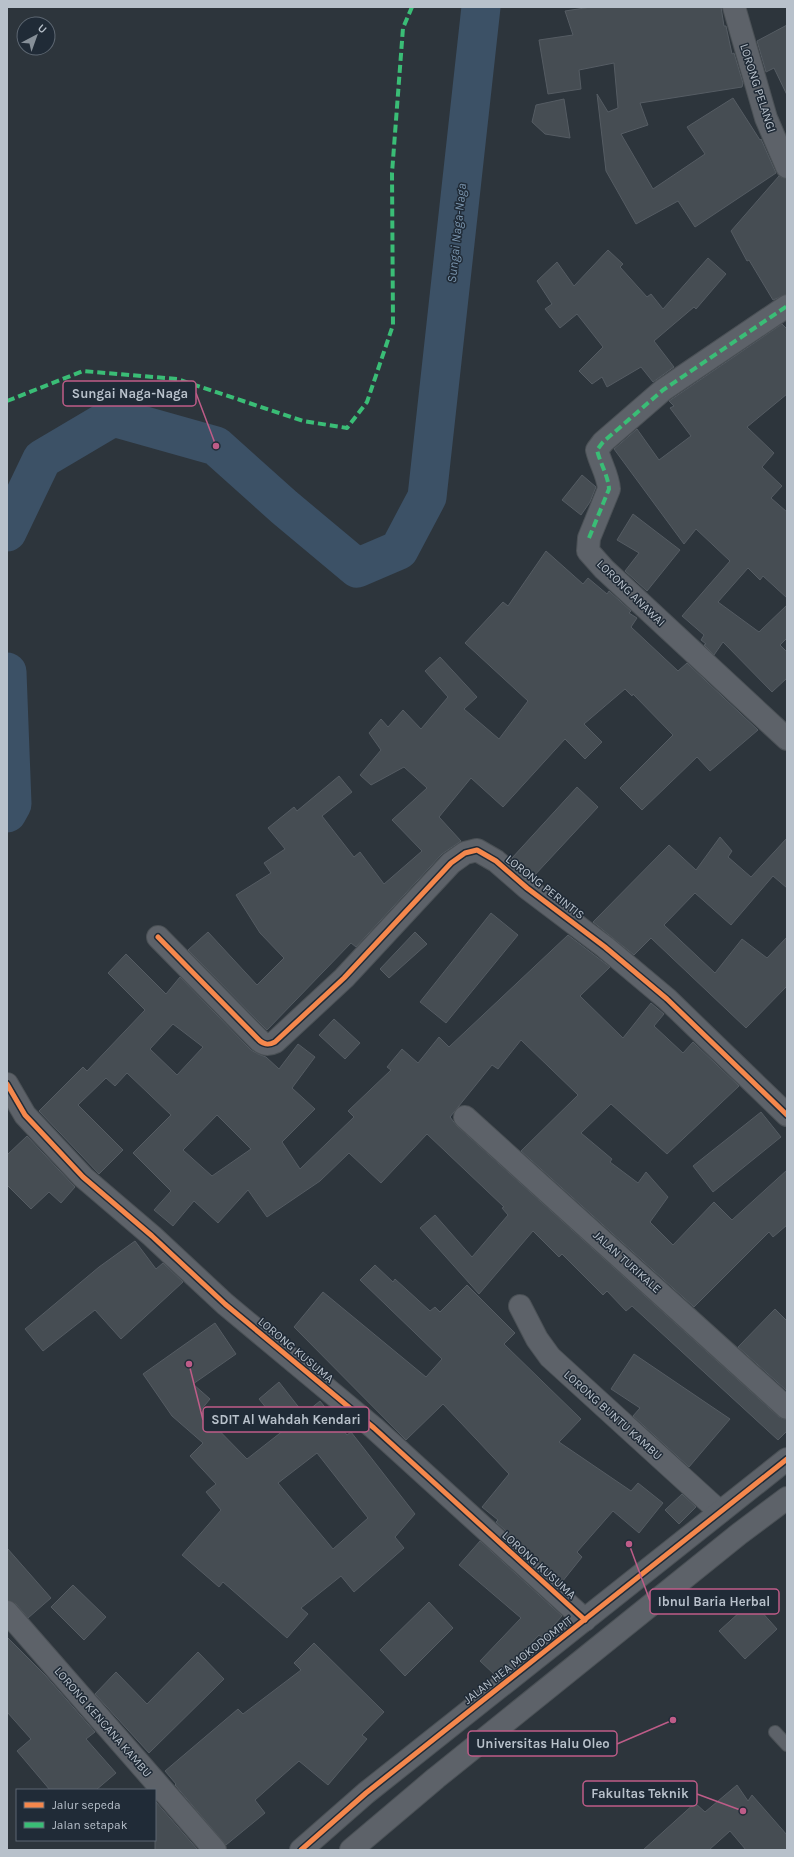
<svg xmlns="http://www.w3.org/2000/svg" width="794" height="1857" viewBox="0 0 794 1857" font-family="Karla,sans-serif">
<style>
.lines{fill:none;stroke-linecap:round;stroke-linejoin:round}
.river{stroke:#3c5166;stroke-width:39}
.building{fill:#464d53;stroke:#555c63;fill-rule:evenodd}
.service-casing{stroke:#4b5156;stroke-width:14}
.minor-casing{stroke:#4b5156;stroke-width:24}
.tertiary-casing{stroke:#4b5156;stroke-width:24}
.service{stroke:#5d6269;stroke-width:12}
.minor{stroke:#5d6269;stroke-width:22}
.tertiary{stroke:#5d6269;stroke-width:22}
.quiet{stroke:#3abd76;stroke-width:4;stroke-dasharray:8 4;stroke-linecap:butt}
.cycleway-casing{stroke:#202b37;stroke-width:8}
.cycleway{stroke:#f5874c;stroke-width:5}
.labels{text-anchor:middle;stroke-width:3;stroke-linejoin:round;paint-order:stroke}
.street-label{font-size:12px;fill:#b8c1cb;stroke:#202b37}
.water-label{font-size:13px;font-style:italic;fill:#7994ad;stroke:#202b37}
.leader{fill:none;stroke:#be5c88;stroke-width:1.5}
.callout-dot{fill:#be5c88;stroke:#202b37;stroke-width:1.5}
.callout{fill:#202b37;stroke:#be5c88;stroke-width:1.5}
.callout-label{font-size:13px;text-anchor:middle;font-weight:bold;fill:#b8c1cb}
</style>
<rect width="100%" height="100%" fill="#2d353c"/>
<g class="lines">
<g class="river">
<path d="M7,532L42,459L113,417L216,446L284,507L357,568L399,550L427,497L481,7"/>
<path d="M7,672L12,804L7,813"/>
</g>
</g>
<g class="building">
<path d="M591,7H721L724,26H726L732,54L734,53L743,83L742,87L640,103L648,125L621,134L653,189L705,154L687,127L733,98L760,140L761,139L776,173L695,227L678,201L636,224L606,171L597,94L608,112L618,108L614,63L579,70L581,89L548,94L539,40L573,35L565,11Z"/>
<path d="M787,25V95L774,68L766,72L757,41Z"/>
<path d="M564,99L570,138L545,134L532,122L536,105Z"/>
<path d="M779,176L787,179V294L773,300L749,260L747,261L731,231Z"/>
<path d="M608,250L623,264L620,267L647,297L651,294L663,309L708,258L726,274L696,309L694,307L654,341L674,367L653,382L641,367L607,387L602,377L592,384L579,371L603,347L577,314L560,328L545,309L552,304L537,281L557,262L574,286Z"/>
<path d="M782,324L787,329V394L747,427L774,453L762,467L782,486L771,498L787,512V598L763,576L760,580L748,568L718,602L759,632L787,605V638L780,645L787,652V678L772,692L723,642L714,655L704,645L706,644L701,640L704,635L682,616L730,561L696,529L684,544L614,449L637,429L659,460L691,436L670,408L674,406L669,401Z"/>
<path d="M582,475L596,487L590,502L581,515L562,500Z"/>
<path d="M633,514L680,550L647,591L625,571L639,553L617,540Z"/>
<path d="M546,551L583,584L588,578L607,594L609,591L631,611L629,613L637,618L631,627L678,671L687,663L758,730L710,771L697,757L642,810L620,788L673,735L633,694L632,696L625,689L584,724L602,742L585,759L565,739L503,807L471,778L439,817L461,841L442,854L356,947L351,943L267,1030L188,950L208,932L257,985L284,958L260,933L236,895L271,873L264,863L285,849L268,828L294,807L297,811L339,776L352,792L322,816L354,857L360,852L384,884L422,851L392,820L427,788L404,767L371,785L360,775L381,750L369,733L381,719L388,727L403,710L421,729L448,697L425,671L440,657L477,697L464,709L499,739L528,701L465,643L503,602L508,606Z"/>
<path d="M577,787L598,807L533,877L512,858Z"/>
<path d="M720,837L732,851L728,857L751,877L787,838V888L773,876L731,925L695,893L664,925L715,973L742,939L767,958L787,937V986L746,1028L651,938L634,955L593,922L669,845L696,870Z"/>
<path d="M491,913L518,935L446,1023L420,1002Z"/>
<path d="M415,932L427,944L389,978L380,969Z"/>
<path d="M568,935L610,967L580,996L623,1038L651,1003L664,1014L654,1026L683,1053L693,1042L739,1086L667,1154L611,1104L581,1133L612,1159L610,1162L638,1183L646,1172L668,1197L650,1222L673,1245L714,1202L732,1220L787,1170V1225L773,1237L769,1232L694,1307L521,1151L578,1095L521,1040L498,1069L492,1065L450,1117L457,1126L779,1417L787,1420V1431L778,1440L632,1306L626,1311L607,1291L603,1295L562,1254L559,1257L533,1231L479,1294L420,1228L435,1215L472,1257L508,1215L502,1208L504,1207L427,1134L381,1183L349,1153L320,1181L267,1217L248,1190L218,1223L194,1201L173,1226L154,1210L171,1191L133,1153L171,1115L127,1073L115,1086L106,1078L78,1105L123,1150L99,1174L39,1111L83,1067L87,1071L145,1010L108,973L126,954L166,994L180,977L251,1050L258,1054L266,1057L279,1069L298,1044L315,1057L292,1088L315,1109L282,1142L300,1169L354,1117L348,1111L391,1070L387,1067L402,1049L418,1063L439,1037L449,1047ZM173,1024L203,1047L177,1075L150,1049ZM217,1115L251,1149L212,1176L183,1150Z"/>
<path d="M334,1019L360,1043L345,1059L319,1035Z"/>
<path d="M761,1112L781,1137L713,1192L693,1166Z"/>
<path d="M27,1136L75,1187L61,1203L49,1192L31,1209L7,1185V1155Z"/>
<path d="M135,1241L156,1269L163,1263L183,1282L121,1339L95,1310L43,1351L25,1329L99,1267Z"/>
<path d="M375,1265L393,1282L395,1279L430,1311L435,1307L440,1312L467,1285L515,1333L504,1344L581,1419L559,1442L631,1491L638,1483L663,1503L639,1533L613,1511L577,1552L582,1557L562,1582L496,1522L498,1520L482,1507L509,1474L443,1404L406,1440L294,1327L323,1292L426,1377L442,1359L360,1280Z"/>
<path d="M775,1309L787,1321V1391L738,1347Z"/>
<path d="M215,1323L236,1354L193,1384L210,1399L200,1411L247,1459L284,1430L259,1399L279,1382L304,1414L320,1401L347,1435L351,1432L415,1514L395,1537L404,1548L354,1592L341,1576L301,1608L308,1614L287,1638L223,1582L219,1587L182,1555L221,1510L206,1492L216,1484L190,1456L203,1443L172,1416L143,1374ZM317,1453L368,1518L333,1549L278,1483Z"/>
<path d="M634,1354L730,1419L689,1467L633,1416L640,1408L611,1389Z"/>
<path d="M682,1494L696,1507L679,1524L665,1510Z"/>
<path d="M480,1541L562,1616L547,1633L542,1637L539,1635L521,1654L495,1675L480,1661L521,1618L459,1565Z"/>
<path d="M7,1548L51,1598L28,1618L16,1604L7,1600Z"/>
<path d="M73,1585L106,1617L84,1640L51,1607Z"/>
<path d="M752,1601L777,1629L745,1659L719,1631Z"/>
<path d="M429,1602L453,1628L405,1676L380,1650Z"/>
<path d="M7,1637L45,1675L95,1732L86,1739L116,1773L96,1790H50L17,1751L31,1739L7,1712Z"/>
<path d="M314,1643L384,1712L362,1735L367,1739L328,1785L299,1761L255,1800L265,1813L226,1845L175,1785L176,1784L165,1771L238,1709L243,1714L301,1670L294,1663Z"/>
<path d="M198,1652L224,1679L149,1753L95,1694L116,1672L147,1704Z"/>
<path d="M737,1785L748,1801L752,1795L787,1835V1850H746L730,1831L709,1850H643L695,1803L705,1812Z"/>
<path d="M155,1802H156L198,1850H155Z"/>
</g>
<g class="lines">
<g class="service-casing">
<path id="service" d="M775,1732L787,1745"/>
</g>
<g class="minor-casing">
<g id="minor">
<path d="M734,7L766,118L787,167"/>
<path d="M787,306L663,390L603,442L597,450C600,463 608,475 609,489L589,538L588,551L604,569L787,739"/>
<path d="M158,937L260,1041C265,1045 269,1045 275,1042L344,978L451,863L465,853L477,850L496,861L527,888L605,947L667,999L787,1115"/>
<path d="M7,1084L25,1115L83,1177L152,1236L225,1304L374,1428L585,1620"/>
<path d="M465,1117L787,1408"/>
<path d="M520,1306L537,1339L550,1357L720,1512"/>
<path d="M7,1612L215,1850"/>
</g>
</g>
<g class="tertiary-casing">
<g id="tertiary">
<path d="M301,1850L366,1793L787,1459"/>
<path d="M351,1850L436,1778L739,1534L787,1498"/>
</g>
</g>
<use href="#service" class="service"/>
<use href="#minor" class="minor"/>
<use href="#tertiary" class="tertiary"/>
<g class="quiet">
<path d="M7,401L83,371L177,379L303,421L347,428L367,402L393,325L392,173L403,28L412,7"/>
<path d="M589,538L609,489C608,475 600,463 597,450L603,442L663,390L787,306"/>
</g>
<g class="cycleway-casing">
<g id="cycleway">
<path d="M158,937L260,1041C265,1045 269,1045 275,1042L344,978L451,863L465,853L477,850L496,861L527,888L605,947L667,999L787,1115"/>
<path d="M7,1084L25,1115L83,1177L152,1236L225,1304L374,1428L585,1620"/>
<path d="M301,1850L366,1793L787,1459"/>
</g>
</g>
<use href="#cycleway" class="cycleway"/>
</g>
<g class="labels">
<g class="street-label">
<text transform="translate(758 88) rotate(72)" y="4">LORONG PELANGI</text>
<text transform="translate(631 593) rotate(44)" y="4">LORONG ANAWAI</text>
<text transform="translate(545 887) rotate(38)" y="4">LORONG PERINTIS</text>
<text transform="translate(627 1262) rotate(42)" y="4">JALAN TURIKALE</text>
<text transform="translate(296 1350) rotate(40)" y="4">LORONG KUSUMA</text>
<text transform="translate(613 1415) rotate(42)" y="4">LORONG BUNTU KAMBU</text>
<text transform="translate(539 1565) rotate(42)" y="4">LORONG KUSUMA</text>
<text transform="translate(518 1660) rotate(-38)" y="4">JALAN HEA MOKODOMPIT</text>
<text transform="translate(103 1722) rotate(49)" y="4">LORONG KENCANA KAMBU</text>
</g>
<g class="water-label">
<text transform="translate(456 233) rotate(-84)" y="5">Sungai Naga-Naga</text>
</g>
</g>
<path class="leader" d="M216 446L196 393M189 1364L203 1420M629 1544L650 1601M673 1720L617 1744M743 1811L697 1794"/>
<g class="callout-dot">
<circle cx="216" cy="446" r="4"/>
<circle cx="189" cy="1364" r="4"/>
<circle cx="629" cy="1544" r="4"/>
<circle cx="673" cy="1720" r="4"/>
<circle cx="743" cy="1811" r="4"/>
</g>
<g class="callout">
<rect x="63" y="381" width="133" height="25" rx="4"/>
<rect x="203" y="1407" width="166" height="25" rx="4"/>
<rect x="650" y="1589" width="129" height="25" rx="4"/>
<rect x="468" y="1731" width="149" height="25" rx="4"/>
<rect x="583" y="1781" width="114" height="25" rx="4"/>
</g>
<g class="callout-label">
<text x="130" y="398">Sungai Naga-Naga</text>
<text x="286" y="1424">SDIT Al Wahdah Kendari</text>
<text x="714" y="1606">Ibnul Baria Herbal</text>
<text x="543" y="1748">Universitas Halu Oleo</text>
<text x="640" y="1798">Fakultas Teknik</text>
</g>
<rect width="794" height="1857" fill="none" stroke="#b8c1cb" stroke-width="16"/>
<rect x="16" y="1789" width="140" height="52" fill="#202b37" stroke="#5d6772"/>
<rect x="24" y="1802" width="20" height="6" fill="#f5874c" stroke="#5d6772"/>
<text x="52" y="1809" font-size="12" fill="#b8c1cb">Jalur sepeda</text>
<rect x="24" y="1822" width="20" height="6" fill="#3abd76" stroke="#5d6772"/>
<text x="52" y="1829" font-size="12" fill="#b8c1cb">Jalan setapak</text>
<g transform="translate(36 36) rotate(41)"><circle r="19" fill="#202b37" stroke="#5d6772"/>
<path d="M0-3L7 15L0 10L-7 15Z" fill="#879099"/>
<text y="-6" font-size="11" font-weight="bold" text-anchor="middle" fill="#b8c1cb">U</text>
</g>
</svg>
